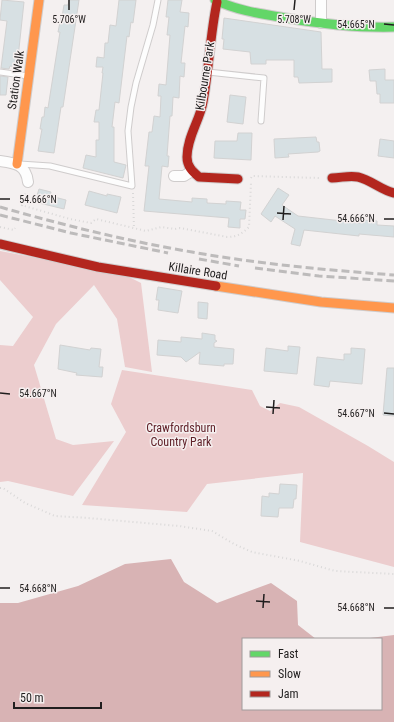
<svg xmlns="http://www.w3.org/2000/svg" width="394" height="722" viewBox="0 0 394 722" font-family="'Roboto Condensed',sans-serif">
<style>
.forest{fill:#eccdce}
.water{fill:#d8b3b4}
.building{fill:#d7e0e3;stroke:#d2d2d2}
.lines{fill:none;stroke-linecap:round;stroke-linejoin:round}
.lane-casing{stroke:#cfcccc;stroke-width:7}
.street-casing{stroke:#cfcccc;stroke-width:12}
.fast-casing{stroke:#cfcccc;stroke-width:11}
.slow-casing{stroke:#cfcccc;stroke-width:11}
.jam-casing{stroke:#cfcccc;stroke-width:11}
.path{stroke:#d9d8d8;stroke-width:2;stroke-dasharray:1 3;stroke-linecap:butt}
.lane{stroke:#fdfdfd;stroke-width:5}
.street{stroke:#fdfdfd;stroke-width:10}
.fast{stroke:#63d668;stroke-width:9}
.slow{stroke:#ff974d;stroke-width:9}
.jam{stroke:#b3261e;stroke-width:9}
.rail{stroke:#bdbbbb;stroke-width:3;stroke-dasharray:8 4;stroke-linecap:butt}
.ticks{fill:none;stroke:#201e1e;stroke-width:1.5}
.labels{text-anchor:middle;stroke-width:3;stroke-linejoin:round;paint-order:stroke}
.street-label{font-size:12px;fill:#201e1e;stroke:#f5efef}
.park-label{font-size:12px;fill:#61222a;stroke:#f5efef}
.ticks-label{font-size:10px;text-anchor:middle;fill:#201e1e;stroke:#f5efef;stroke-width:3;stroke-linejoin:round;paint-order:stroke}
</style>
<rect width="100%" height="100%" fill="#f4f0f0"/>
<g class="forest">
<path d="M0,251L123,274L141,283L152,372L125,367L117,319L94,285L56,324L34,365L56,439L73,445L114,441L73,496L8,481L0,482V345L13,346L33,317L0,280Z"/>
<path d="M122,370L252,390L260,406L270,411L280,403L299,407L368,446L394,462V567L300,542L303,473L207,484L187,512L82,505L126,432L111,404Z"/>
</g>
<path class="water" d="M171,559L184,582L217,603L271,583L297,601L298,625L316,639H243V709H381V639H362L394,635V722H0V603H18L78,586L125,564Z"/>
<g class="building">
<path d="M2,0L24,2L17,67L10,66L9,69L1,68L7,21L0,20Z"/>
<path d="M69,0H79L63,107H61L54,153L38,151L42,129H40L42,117H44L45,107L48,108L60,32H58L61,17H62L64,5H68Z"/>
<path d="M119,0H136L133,23L131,22L129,37L127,36L119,103L115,102L112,127H114V162L126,165L123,178L83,168L86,155L96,157V140H99V122H94L96,110H99L103,73H102L103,67H96L97,57L104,58L105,43H108L110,25L116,26Z"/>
<path d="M168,0H182L180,12L189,13L188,27L185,26L181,63H185L184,77L180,76L179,98L173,97L172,116H170L167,156H169L168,167L162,166L159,199L192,202V198L207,199V203L226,204V201L241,202L240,210H246L245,219H240V228L228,227L229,218L144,211L149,166H145L149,132H152L154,116L160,117L161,96H158L159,84L166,85L170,35H167L169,17H166Z"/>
<path d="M224,18L321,32L322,69H332V82L299,83L298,77H294V60H266V64H251L250,52L223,49L224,39H222Z"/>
<path d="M385,69V80H394V103H380V94H377L376,81H370L369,70Z"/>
<path d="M0,76L8,77L6,95H0Z"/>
<path d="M230,95L246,97L243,124L227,122Z"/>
<path d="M238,133H252L251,160L214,158L215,141H237Z"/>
<path d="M316,137L317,142H319L320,151L318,152L288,154L289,157L275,158L274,139Z"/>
<path d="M380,139L394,141V158L378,156Z"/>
<path d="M278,188L289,195L282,205L298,216L360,223L361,220L377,221V225L394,226V237L359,234V236L304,230L300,246L291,244L295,229L275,216L271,222L261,214Z"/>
<path d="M39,189L51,192L50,196L66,200L64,209L35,202Z"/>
<path d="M89,191L107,196V194L121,197L117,213L85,205Z"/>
<path d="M158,287L182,291L178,313L158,310L159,300H156Z"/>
<path d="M198,302L208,303L207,319L198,318Z"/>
<path d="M202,333L215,335V340L217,341L214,343V347L234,349L233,364H224V366L199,364L200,352L186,362L181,357L157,355L158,340L181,342V337L202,339Z"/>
<path d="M60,345L90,350L91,348L101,349L99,367H103L102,377L76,375L77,373L58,369Z"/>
<path d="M288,346L300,347L297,374L264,371L266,348L288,351Z"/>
<path d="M351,348L365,349L362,384L330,381L329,387L314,385L317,357L344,360V354H351Z"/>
<path d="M387,368H394V416L383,415Z"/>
<path d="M280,484L297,485L296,499H294L293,508H279L278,517L261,516L262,496L269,497V493L279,494Z"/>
</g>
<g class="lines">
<g class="lane-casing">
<g id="lane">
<path d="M0,72L28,76"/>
<path d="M208,72L264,78L261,121"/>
<path d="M20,164L50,166L132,186L128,131L131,107L136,83L153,25L158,0"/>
</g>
</g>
<g class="street-casing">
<g id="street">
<path d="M321,23V0"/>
<path d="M0,161C14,163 26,164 28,182"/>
<path d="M174,176H184L192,171"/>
</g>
</g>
<g class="fast-casing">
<path id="fast" d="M215,0C238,11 262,14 286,18C322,24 358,28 394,27"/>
</g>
<g class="slow-casing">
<g id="slow">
<path d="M17,164L39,0"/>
<path d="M216,286L321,302L394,308"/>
</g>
</g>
<g class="jam-casing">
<g id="jam">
<path d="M217,2C210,35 209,69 203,102C200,120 187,137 187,157C187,166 192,171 199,177L238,179"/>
<path d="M332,178C341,178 349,175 358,177C371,180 381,190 394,193"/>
<path d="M0,244L98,267L216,286"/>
</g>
</g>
<g class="path">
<path d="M251,178L252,176L319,178"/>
<path d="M133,193L134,229"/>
<path d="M21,205L70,219L91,223L96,219L146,231L161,227L175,229L180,228L227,237C236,237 242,234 249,227L251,183"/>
<path d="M22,206L26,191"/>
<path d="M0,227L14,230L15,228"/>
<path d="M0,488H3L25,503L55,516L88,518L179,526L212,531L234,544L252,552L300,561L335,571L394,574"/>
</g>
<use href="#lane" class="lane"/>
<use href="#street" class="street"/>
<use href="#fast" class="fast"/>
<use href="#slow" class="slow"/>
<use href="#jam" class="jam"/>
<g class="rail">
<path d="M0,207C63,225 127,241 192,252C259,264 326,270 394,275"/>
<path d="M0,215L71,233L168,253"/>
<path d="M199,259L239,266"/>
<path d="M255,268L319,276L394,281"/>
</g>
</g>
<path class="ticks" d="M69,10V0M294,10L295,0M384,24L394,25M0,199H10M277,213L291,214M384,219H394M283,220L284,206M0,393L10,394M266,407L280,408M384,413L394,414M273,414L274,400M0,588H10M256,601L270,602M263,608L264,594M384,608H394"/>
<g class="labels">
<g class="street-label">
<text transform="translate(205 76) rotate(-81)" y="4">Kilbourne Park</text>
<text transform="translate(16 80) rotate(-82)" y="4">Station Walk</text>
<text transform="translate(198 271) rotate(9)" y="4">Killaire Road</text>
</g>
<g class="park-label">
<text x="181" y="432">Crawfordsburn<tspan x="181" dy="14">Country Park</tspan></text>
</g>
</g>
<g class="ticks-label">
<text x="69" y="23">5.706°W</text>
<text x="294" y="23">5.708°W</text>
<text x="356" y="28">54.665°N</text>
<text x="38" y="203">54.666°N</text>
<text x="356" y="222">54.666°N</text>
<text x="38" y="397">54.667°N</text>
<text x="356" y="417">54.667°N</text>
<text x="38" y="592">54.668°N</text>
<text x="356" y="611">54.668°N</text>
</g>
<rect x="242" y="638" width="140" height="72" fill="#f5efef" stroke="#a09b9b"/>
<rect x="250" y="651" width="20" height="6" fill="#63d668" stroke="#a09b9b"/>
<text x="278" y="658" font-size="12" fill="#201e1e">Fast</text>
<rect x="250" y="671" width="20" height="6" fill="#ff974d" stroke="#a09b9b"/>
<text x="278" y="678" font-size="12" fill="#201e1e">Slow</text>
<rect x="250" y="691" width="20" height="6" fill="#b3261e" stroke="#a09b9b"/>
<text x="278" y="698" font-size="12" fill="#201e1e">Jam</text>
<path d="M14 702v6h87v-6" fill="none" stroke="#201e1e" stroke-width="2"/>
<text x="20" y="702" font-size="12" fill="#201e1e" stroke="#f5efef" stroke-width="3" paint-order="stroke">50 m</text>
</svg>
